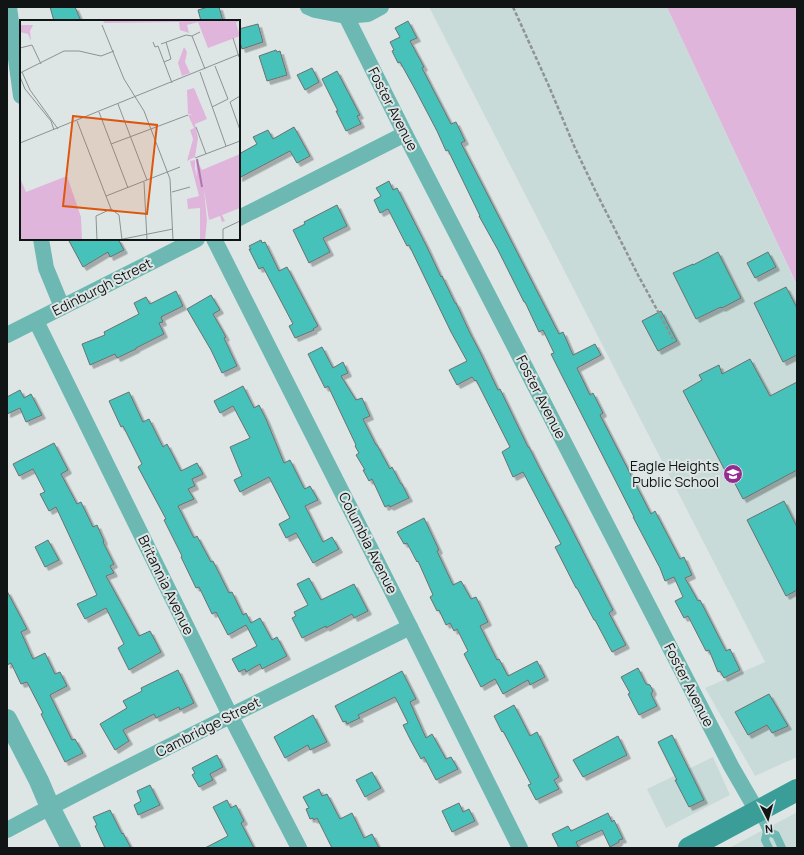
<svg xmlns="http://www.w3.org/2000/svg" width="804" height="855" viewBox="0 0 804 855" font-family="Manrope,sans-serif">
<style>
.built{fill:#c9dbd9}
.green{fill:#dfb5db}
.building{fill:#46c2ba;stroke:#6a7171;filter:url(#shadow)}
.lines{fill:none;stroke-linecap:round;stroke-linejoin:round}
.path{stroke:#8e9493;stroke-width:2.5;stroke-dasharray:4 2;stroke-linecap:butt}
.service{stroke:#6db8b2;stroke-width:8}
.minor{stroke:#6db8b2;stroke-width:16}
.tertiary{stroke:#6db8b2;stroke-width:20}
.secondary{stroke:#3a9d97;stroke-width:22}
.labels{text-anchor:middle;stroke-width:4;stroke-linejoin:round;paint-order:stroke}
.street-label{font-size:14px;fill:#111414;stroke:#dee6e5}
.poi-label{font-size:14px;fill:#111414;stroke:#dee6e5;text-anchor:end}
.inset-river{fill:none;stroke:#b375ae;stroke-width:2}
.inset-road{fill:none;stroke:#8c9291;stroke-width:1}
.view{fill:#dd560c;fill-opacity:0.15;stroke:#dd560c;stroke-width:2}
.inset-edge{fill:none;stroke:#111414;stroke-width:2}
</style>
<defs>
<filter id="shadow"><feDropShadow dx="3.5" dy="3.5" stdDeviation="0" flood-color="#0004"/></filter>
</defs>
<rect width="100%" height="100%" fill="#dee6e5"/>
<g class="built">
<path d="M429,7H667L797,286V757L755,776L705,688L765,662Z"/>
<path d="M713,757L730,795L666,828L647,789Z"/>
<path d="M797,812V848H729L788,817Z"/>
</g>
<path class="green" d="M667,7H797V282L796,283Z"/>
<g class="building">
<path d="M50,7H75L81,21H54Z"/>
<path d="M208,7H219L223,21H201L198,10Z"/>
<path d="M408,21L417,38L410,41L424,67L422,68L451,124L456,122L465,141L461,143L559,334L563,332L573,355L595,344L601,355L577,368L590,395L593,393L603,413L600,415L651,514L655,511L680,559L684,557L692,575L685,578L698,601L700,600L726,651L730,649L740,670L724,678L720,671L718,672L709,650L706,651L688,616L684,618L675,601L683,597L674,577L665,581L660,568L633,517H634L560,372L551,354L554,353L543,330L539,332L525,302H524L498,250L479,216H480L448,150L446,151L437,131L416,91L400,62L398,63L392,51L394,50L390,42L400,37L395,28Z"/>
<path d="M258,24L263,42L242,49L239,39V29Z"/>
<path d="M276,50L277,52L280,51L287,75L267,81L259,56Z"/>
<path d="M312,68L319,82L305,90L297,75Z"/>
<path d="M337,71L360,115L357,116L361,124L346,131L336,111H338L322,79Z"/>
<path d="M294,127L310,156L297,163L290,151L239,178V154L257,144L253,137L268,130L273,139Z"/>
<path d="M389,181L393,190L397,188L427,247L441,277L442,276L455,303H456L470,333L480,352L498,390L500,389L528,447H529L539,467L568,522L613,610L609,613L626,645L612,652L595,620H594L577,588H576L555,547L561,544L523,472L513,477L502,452L510,447L476,380L475,381L472,377L457,385L449,370L467,361L451,332L409,245L407,246L388,209L380,213L374,200L381,196L376,188Z"/>
<path d="M337,205L347,226L323,238L330,252L309,263L293,230L305,224L304,222Z"/>
<path d="M68,239H118L124,250L110,257L108,252L83,267Z"/>
<path d="M261,240L262,243L265,242L279,271L287,267L318,326L313,329L314,330L295,338L289,326L293,324L263,267L259,269L249,249H251L249,246Z"/>
<path d="M718,252L741,298L722,308L721,307L696,319L673,273L693,264V265Z"/>
<path d="M768,252L776,267L755,278L747,263Z"/>
<path d="M786,287L797,308V355L783,362L754,303Z"/>
<path d="M176,291L183,306L161,317L163,322L159,323L164,334L136,348V349L117,358L115,354L90,365L82,344L105,335L104,332L139,314L134,303L146,297L150,304Z"/>
<path d="M211,295L220,310L213,314L226,337L224,338L237,366L222,373L211,350L187,309Z"/>
<path d="M661,311L677,341L658,351L642,321Z"/>
<path d="M322,347L333,368L343,362L348,373L341,376L356,400L362,398L370,416L363,419L376,445H377L390,469L392,467L401,484H402L409,498L390,507L389,505L385,507L372,479L369,481L363,470H365L356,455L359,453L355,446L356,445L328,386L325,388L308,354Z"/>
<path d="M750,359L770,396L797,382V470L743,499L732,478L730,480L683,391L702,380L699,375L719,365L722,374Z"/>
<path d="M243,386L254,408L259,405L266,419L284,463L290,460L304,488L305,489L310,486L318,500L305,506L323,542L332,537L339,549L313,563L296,533L286,538L279,524L290,518L269,477L240,492L234,480L242,476L230,447L250,438L233,406L220,413L214,401Z"/>
<path d="M20,390L24,398L31,394L42,415L26,422L20,408L7,414V397Z"/>
<path d="M129,392L143,422L149,419L163,447L167,444L181,471L197,463L203,474L192,479L195,486L188,489L194,499L178,506L194,538L197,536L211,562L213,561L229,593L232,592L243,615L246,613L251,623L260,618L272,640L277,637L287,656L262,669L260,664L246,672L245,669L239,672L232,659L257,646L246,625L228,635L216,612L212,614L199,587L196,588L181,557L182,556L164,520L166,519L138,467L142,464L123,426L121,427L109,401Z"/>
<path d="M54,443L68,470L61,474L77,504L81,502L93,527L97,525L104,541L103,542L114,564L110,566L114,573L106,576L139,636L150,631L161,652L129,670L118,648L124,644L106,608L85,619L77,604L97,595L56,507L49,511L40,494L45,492L33,469L19,476L13,464Z"/>
<path d="M784,501L797,527V590L786,596L747,520Z"/>
<path d="M424,518L439,550L437,551L453,585L461,581L471,599L476,597L488,622L480,626L497,660L499,659L508,676L537,661L545,677L530,685L528,680L503,694L495,679L481,687L464,654L468,651L457,629L454,631L450,623L446,625L439,610L437,611L430,597L433,595L418,561L417,562L407,543L404,544L397,532Z"/>
<path d="M48,540L59,560L45,567L35,547Z"/>
<path d="M309,578L321,600L354,584L368,611L354,618L352,614L326,628V626L302,638L292,618L296,616L294,612L308,605L297,584Z"/>
<path d="M7,591L27,629L21,632L33,659L45,653L55,674L60,672L67,686L50,695L72,740L75,739L83,753L65,762L41,714L43,713L27,682L21,684L11,663L7,665Z"/>
<path d="M638,668L646,684L650,685L653,691L651,694L657,706L639,715L628,694L630,693L621,677Z"/>
<path d="M178,670L194,703L180,710L179,707L156,718L154,714L123,730L129,741L115,750L100,724L127,708L123,701L142,691L141,688Z"/>
<path d="M402,671L416,699L410,702L426,738L432,734L446,759L451,757L458,769L436,780L424,757L421,759L410,739L403,725L408,723L395,697L358,715L360,718L347,724L346,721L343,722L335,706Z"/>
<path d="M769,694L788,726L772,733L767,725L748,735L735,712Z"/>
<path d="M514,705L530,736L537,732L559,777L554,780L559,789L536,800L528,785L531,784L503,731L502,732L494,716Z"/>
<path d="M313,715L327,742L310,750L308,745L285,758L274,737Z"/>
<path d="M672,735L704,800L689,807L675,780H677L658,742Z"/>
<path d="M618,736L627,755L583,777L573,760Z"/>
<path d="M217,755L223,767L210,774L213,780L199,787L192,775L195,773L192,768Z"/>
<path d="M372,772L381,788L365,797L356,780Z"/>
<path d="M150,785L160,805L138,815L134,805L141,801L137,791Z"/>
<path d="M319,789L322,796L327,794L340,819L352,813L364,838L372,834L379,848H332L317,818L314,820L313,818L310,819L306,809L309,808L303,797Z"/>
<path d="M227,800L231,808L236,805L244,821L241,823L254,848H205L228,836L213,807Z"/>
<path d="M459,803L463,812L469,809L475,821L452,832L442,811Z"/>
<path d="M110,810L122,834L123,833L131,848H105L95,826L97,825L93,817Z"/>
<path d="M608,813L612,822L614,820L623,839L619,840V842L610,847L602,830L576,842L579,848H559L552,834L568,826L571,831Z"/>
</g>
<g class="lines">
<path class="path" d="M513,7L548,84L575,148L595,190L638,275L673,339"/>
<g class="service">
<path d="M758,812L767,831L765,840L769,848"/>
<path d="M767,831L776,835L782,848"/>
</g>
<g class="minor">
<path d="M9,7L21,96"/>
<path d="M308,7L315,10L346,16L405,134L731,766L757,811"/>
<path d="M346,16L368,14L381,7"/>
<path d="M239,218L405,134"/>
<path d="M41,239L46,268L62,307"/>
<path d="M214,239L410,627L520,848"/>
<path d="M36,321L230,715L299,848"/>
<path d="M7,335L197,239"/>
<path d="M7,830C140,759 275,694 410,627"/>
</g>
<path class="tertiary" d="M7,719L39,781L50,807L71,848"/>
<path class="secondary" d="M689,848L797,790"/>
</g>
<defs>
<g id="school-disc" transform="scale(1)"><circle r="9.5" fill="#942c91" stroke="#dee6e5"/><path d="M0-5L7-2L0 1L-7-2ZM-4 1L0 2.5L4 1V4Q0 6-4 4Z" fill="#fff"/></g>
</defs>
<g fill-rule="evenodd">
<use href="#school-disc" x="733" y="474"/>
</g>
<g class="labels">
<g class="street-label">
<text transform="translate(393 109) rotate(63)" y="5">Foster Avenue</text>
<text transform="translate(102 287) rotate(-27)" y="5">Edinburgh Street</text>
<text transform="translate(541 397) rotate(63)" y="5">Foster Avenue</text>
<text transform="translate(368 543) rotate(63)" y="5">Columbia Avenue</text>
<text transform="translate(166 585) rotate(64)" y="5">Britannia Avenue</text>
<text transform="translate(689 685) rotate(63)" y="5">Foster Avenue</text>
<text transform="translate(208 727) rotate(-27)" y="5">Cambridge Street</text>
</g>
<g class="poi-label">
<text x="719" y="471">Eagle Heights<tspan x="719" dy="16">Public School</tspan></text>
</g>
</g>
<g transform="translate(20 20)">
<rect width="220" height="220" fill="#dee6e5"/>
<path d="M83,0H220L216,3L220,16L188,28L178,2L167,5L169,13L160,10L159,2L84,3ZM0,5H13L10,11L11,21L8,14L0,12ZM164,27L167,32L165,42L170,53L162,56L158,43ZM174,68L187,99L175,104L178,118L175,137L167,141L173,119L170,110L174,108L168,95L173,94H168L167,70ZM220,134V188L202,195L205,201L202,202L200,196L189,200L184,170L178,163L184,170L187,200L185,220H180V188L168,189L167,179L179,176L170,141L175,140V149L177,157L176,139L182,150ZM47,156L61,197L62,220H0V158L6,172Z" fill="#dfb5db"/>
<path class="inset-river" d="M177,139L182,167"/>
<path class="inset-road" d="M82,5L104,59L124,91L150,159L153,220M180,12L172,16L185,49M213,18L219,37M133,22L135,27L138,26L152,63M141,24L166,15L172,16M0,28L12,25L21,44M144,42L151,39L146,22M2,52L10,70L38,109M180,52L206,126M0,53L44,31H59L81,36L94,31M0,57L5,69L31,101L34,110M220,76L210,82L220,110M98,84L127,160M192,87L208,79L195,46M79,92L108,168M57,101L91,189L99,195L102,220M176,107L186,134M0,123L220,34M91,124L168,95M175,138L220,121M124,162L127,220M152,172L170,167M86,176L160,147M77,220L76,196L91,189M98,220L153,209M203,220V209L220,201"/>
<path class="view" d="M53,96L137,105L127,194L43,186Z"/>
<rect width="220" height="220" class="inset-edge"/>
</g>
<rect width="804" height="855" fill="none" stroke="#111414" stroke-width="16"/>
<g transform="translate(768 819) rotate(174)" stroke="#dee6e5" stroke-width="3" paint-order="stroke">
<path d="M0-3L7 15L0 10L-7 15Z" fill="#111414"/>
<text y="-6" font-size="11" font-weight="bold" text-anchor="middle" fill="#111414">N</text>
</g>
</svg>
